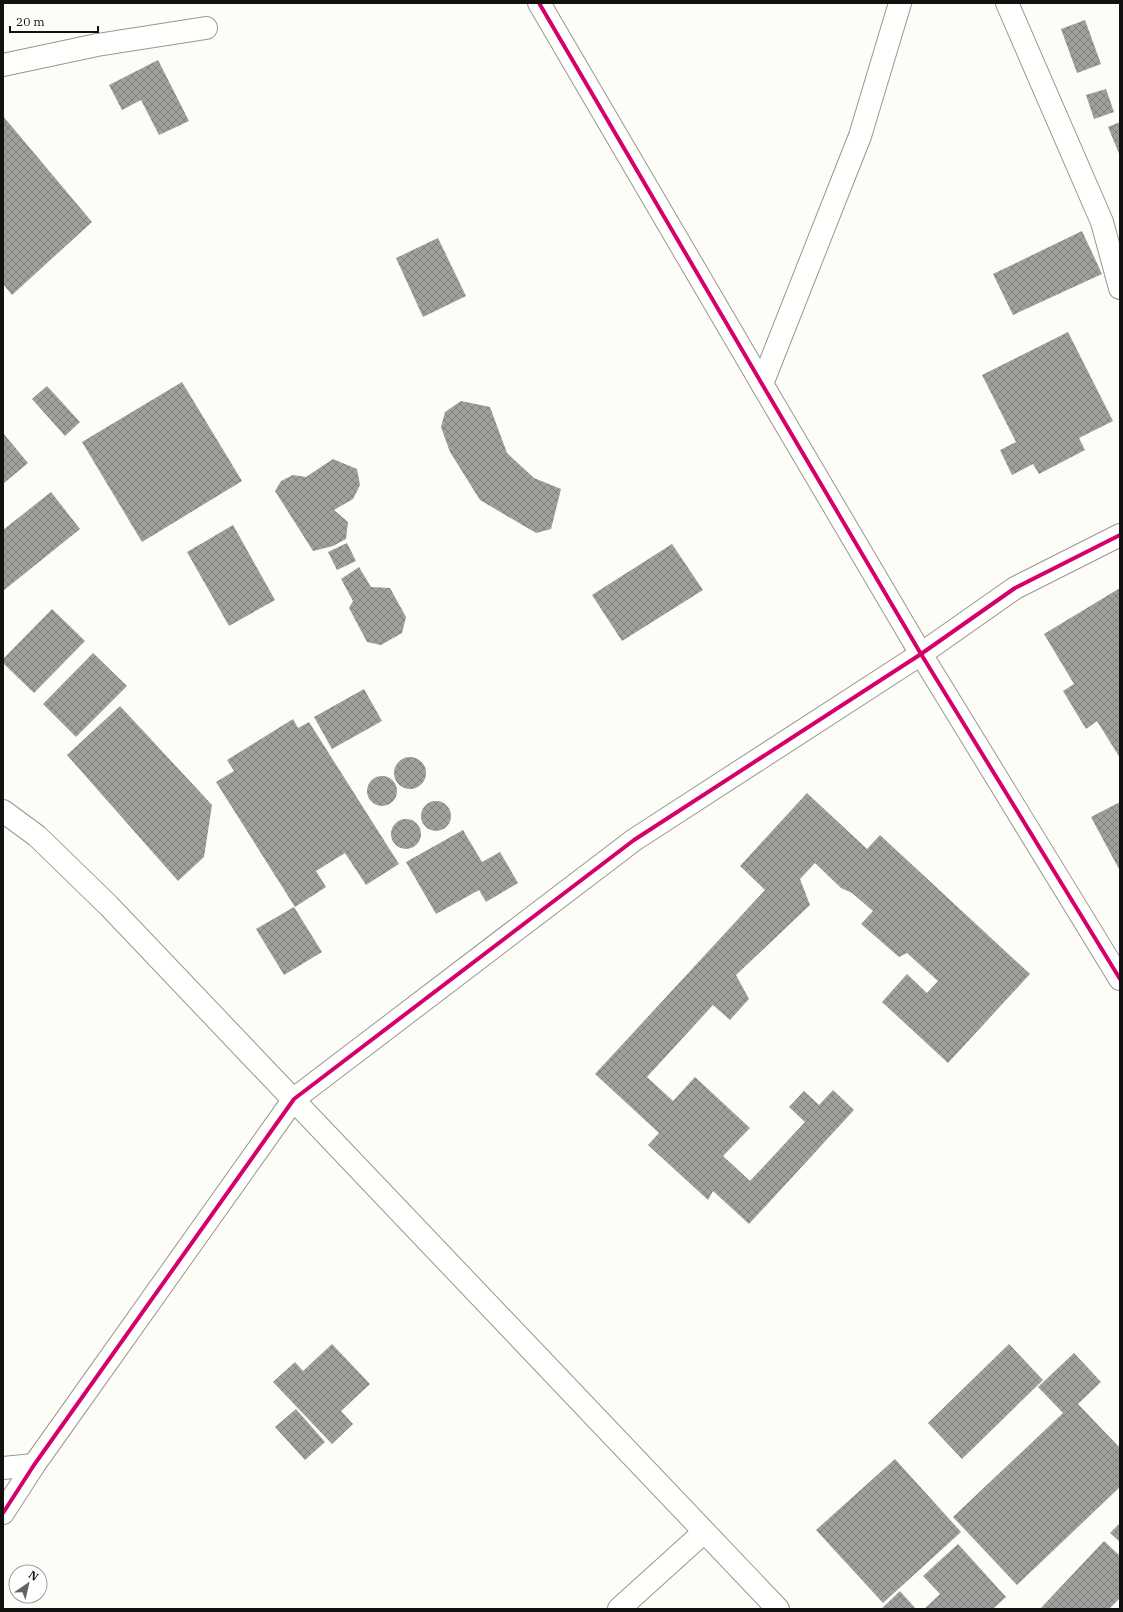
<svg xmlns="http://www.w3.org/2000/svg" width="1123" height="1612" viewBox="0 0 1123 1612" font-family="'IBM Plex Serif',serif">
<style>
.building{fill:url(#building-cross-hatch)}
.lines{fill:none;stroke-linecap:round;stroke-linejoin:round}
.minor-casing{stroke:#979795;stroke-width:24}
.tertiary-casing{stroke:#979795;stroke-width:24}
.minor{stroke:#fffffe;stroke-width:22}
.tertiary{stroke:#fffffe;stroke-width:22}
.cycleway-casing{stroke:#fff;stroke-width:6}
.cycleway{stroke:#d6006c;stroke-width:4}
</style>
<defs>
<pattern id="building-cross-hatch" width="8" height="8" patternUnits="userSpaceOnUse"><rect width="8" height="8" fill="#a19f9c"/><path d="M0 0l8 8M0 8l8-8" fill="none" stroke="#82807e"/></pattern>
</defs>
<rect width="100%" height="100%" fill="#fdfcf7"/>
<g class="building">
<path d="M1085,20L1101,64L1077,73L1061,29Z"/>
<path d="M158,60L189,121L159,135L141,100L122,110L109,85Z"/>
<path d="M1106,89L1114,112L1094,119L1086,95Z"/>
<path d="M3,116L92,222L12,295L3,284Z"/>
<path d="M1120,122V156L1108,127Z"/>
<path d="M1082,231L1102,274L1013,315L993,274Z"/>
<path d="M438,238L466,296L423,317L396,258Z"/>
<path d="M1068,332L1113,421L1079,438L1085,450L1039,474L1033,464L1012,475L1000,450L1016,442L982,375Z"/>
<path d="M182,382L242,481L142,542L82,442Z"/>
<path d="M47,386L80,422L65,436L32,399Z"/>
<path d="M461,401L490,407L507,453L534,478L561,489L551,529L536,533L480,500L450,452L441,427L445,412Z"/>
<path d="M3,433L28,463L3,484Z"/>
<path d="M333,459L357,469L360,485L353,499L334,510L348,522L346,539L333,546L313,551L275,491L281,481L293,475L306,477Z"/>
<path d="M51,492L80,529L3,591V530Z"/>
<path d="M233,525L275,600L229,626L187,552Z"/>
<path d="M347,543L356,561L337,570L328,552Z"/>
<path d="M672,544L703,590L622,641L592,595Z"/>
<path d="M359,567L371,587L390,588L406,617L402,633L381,645L367,642L349,608L353,601L341,579Z"/>
<path d="M1120,588V758L1097,721L1086,729L1063,691L1074,684L1044,634Z"/>
<path d="M52,609L85,641L34,693L3,663V659Z"/>
<path d="M93,653L127,686L76,737L43,704Z"/>
<path d="M364,689L382,721L332,749L314,717Z"/>
<path d="M120,706L212,805L204,857L178,881L67,755Z"/>
<path d="M293,719L298,728L309,722L399,864L366,885L345,853L316,871L326,887L295,907L216,782L234,771L227,760Z"/>
<circle cx="410" cy="773" r="16"/>
<circle cx="382" cy="791" r="15"/>
<path d="M807,793L867,849L880,835L1030,974L948,1063L882,1002L907,974L927,993L938,981L907,953L899,957L861,924L873,911L852,893L841,888L815,863L800,879L810,905L736,975L749,999L730,1020L713,1005L647,1077L673,1101L695,1077L750,1128L723,1156L750,1181L805,1122L789,1107L804,1091L819,1105L833,1090L854,1110L749,1224L713,1191L708,1200L648,1145L659,1133L595,1074L765,890L740,866Z"/>
<circle cx="436" cy="816" r="15"/>
<path d="M1120,802V871L1091,817Z"/>
<circle cx="406" cy="834" r="15"/>
<path d="M463,830L482,862L500,852L518,883L486,902L479,890L436,914L406,862Z"/>
<path d="M294,907L322,952L284,975L256,929Z"/>
<path d="M332,1344L370,1384L341,1411L353,1424L332,1444L273,1382L295,1362L303,1371Z"/>
<path d="M1009,1344L1043,1380L962,1459L928,1423Z"/>
<path d="M1074,1353L1101,1382L1078,1404L1120,1448V1487L1017,1585L953,1517L1063,1413L1038,1387Z"/>
<path d="M296,1409L325,1442L305,1460L275,1427Z"/>
<path d="M895,1459L961,1532L883,1603L816,1530Z"/>
<path d="M1120,1523V1542L1110,1533Z"/>
<path d="M1104,1541L1120,1556V1598L1109,1609H1040Z"/>
<path d="M958,1544L1006,1597L993,1609H924L940,1594L923,1576Z"/>
<path d="M900,1591L916,1609H881Z"/>
</g>
<g class="lines">
<g class="minor-casing">
<g id="minor">
<path d="M1007,3L1102,222L1120,288"/>
<path d="M3,65L97,45L206,28"/>
<path d="M762,384L860,136L900,3"/>
<path d="M3,811L37,836L109,906L778,1609"/>
<path d="M3,1468L34,1465"/>
<path d="M3,1513L34,1465L294,1099L634,840L921,654L1015,588L1120,535"/>
<path d="M619,1609L704,1532"/>
</g>
</g>
<g class="tertiary-casing">
<path id="tertiary" d="M539,3L762,384L921,654L1120,979"/>
</g>
<use href="#minor" class="minor"/>
<use href="#tertiary" class="tertiary"/>
<g class="cycleway-casing">
<g id="cycleway">
<path d="M539,3L762,384L921,654L1120,979"/>
<path d="M3,1513L34,1465L294,1099L634,840L921,654L1015,588L1120,535"/>
</g>
</g>
<use href="#cycleway" class="cycleway"/>
</g>
<rect width="1123" height="1612" fill="none" stroke="#111111" stroke-width="8"/>
<g transform="translate(28 1584) rotate(34)"><circle r="19" fill="#ffffff" stroke="#a0a0a0"/>
<path d="M0-3L7 15L0 10L-7 15Z" fill="#646362"/>
<text y="-6" font-size="11" font-weight="bold" text-anchor="middle" fill="#111111">N</text>
</g>
<path d="M10 26v6h88v-6" fill="none" stroke="#111111" stroke-width="2"/>
<text x="16" y="26" font-size="12" fill="#111111" stroke="#ffffff" stroke-width="3" paint-order="stroke">20 m</text>
</svg>
